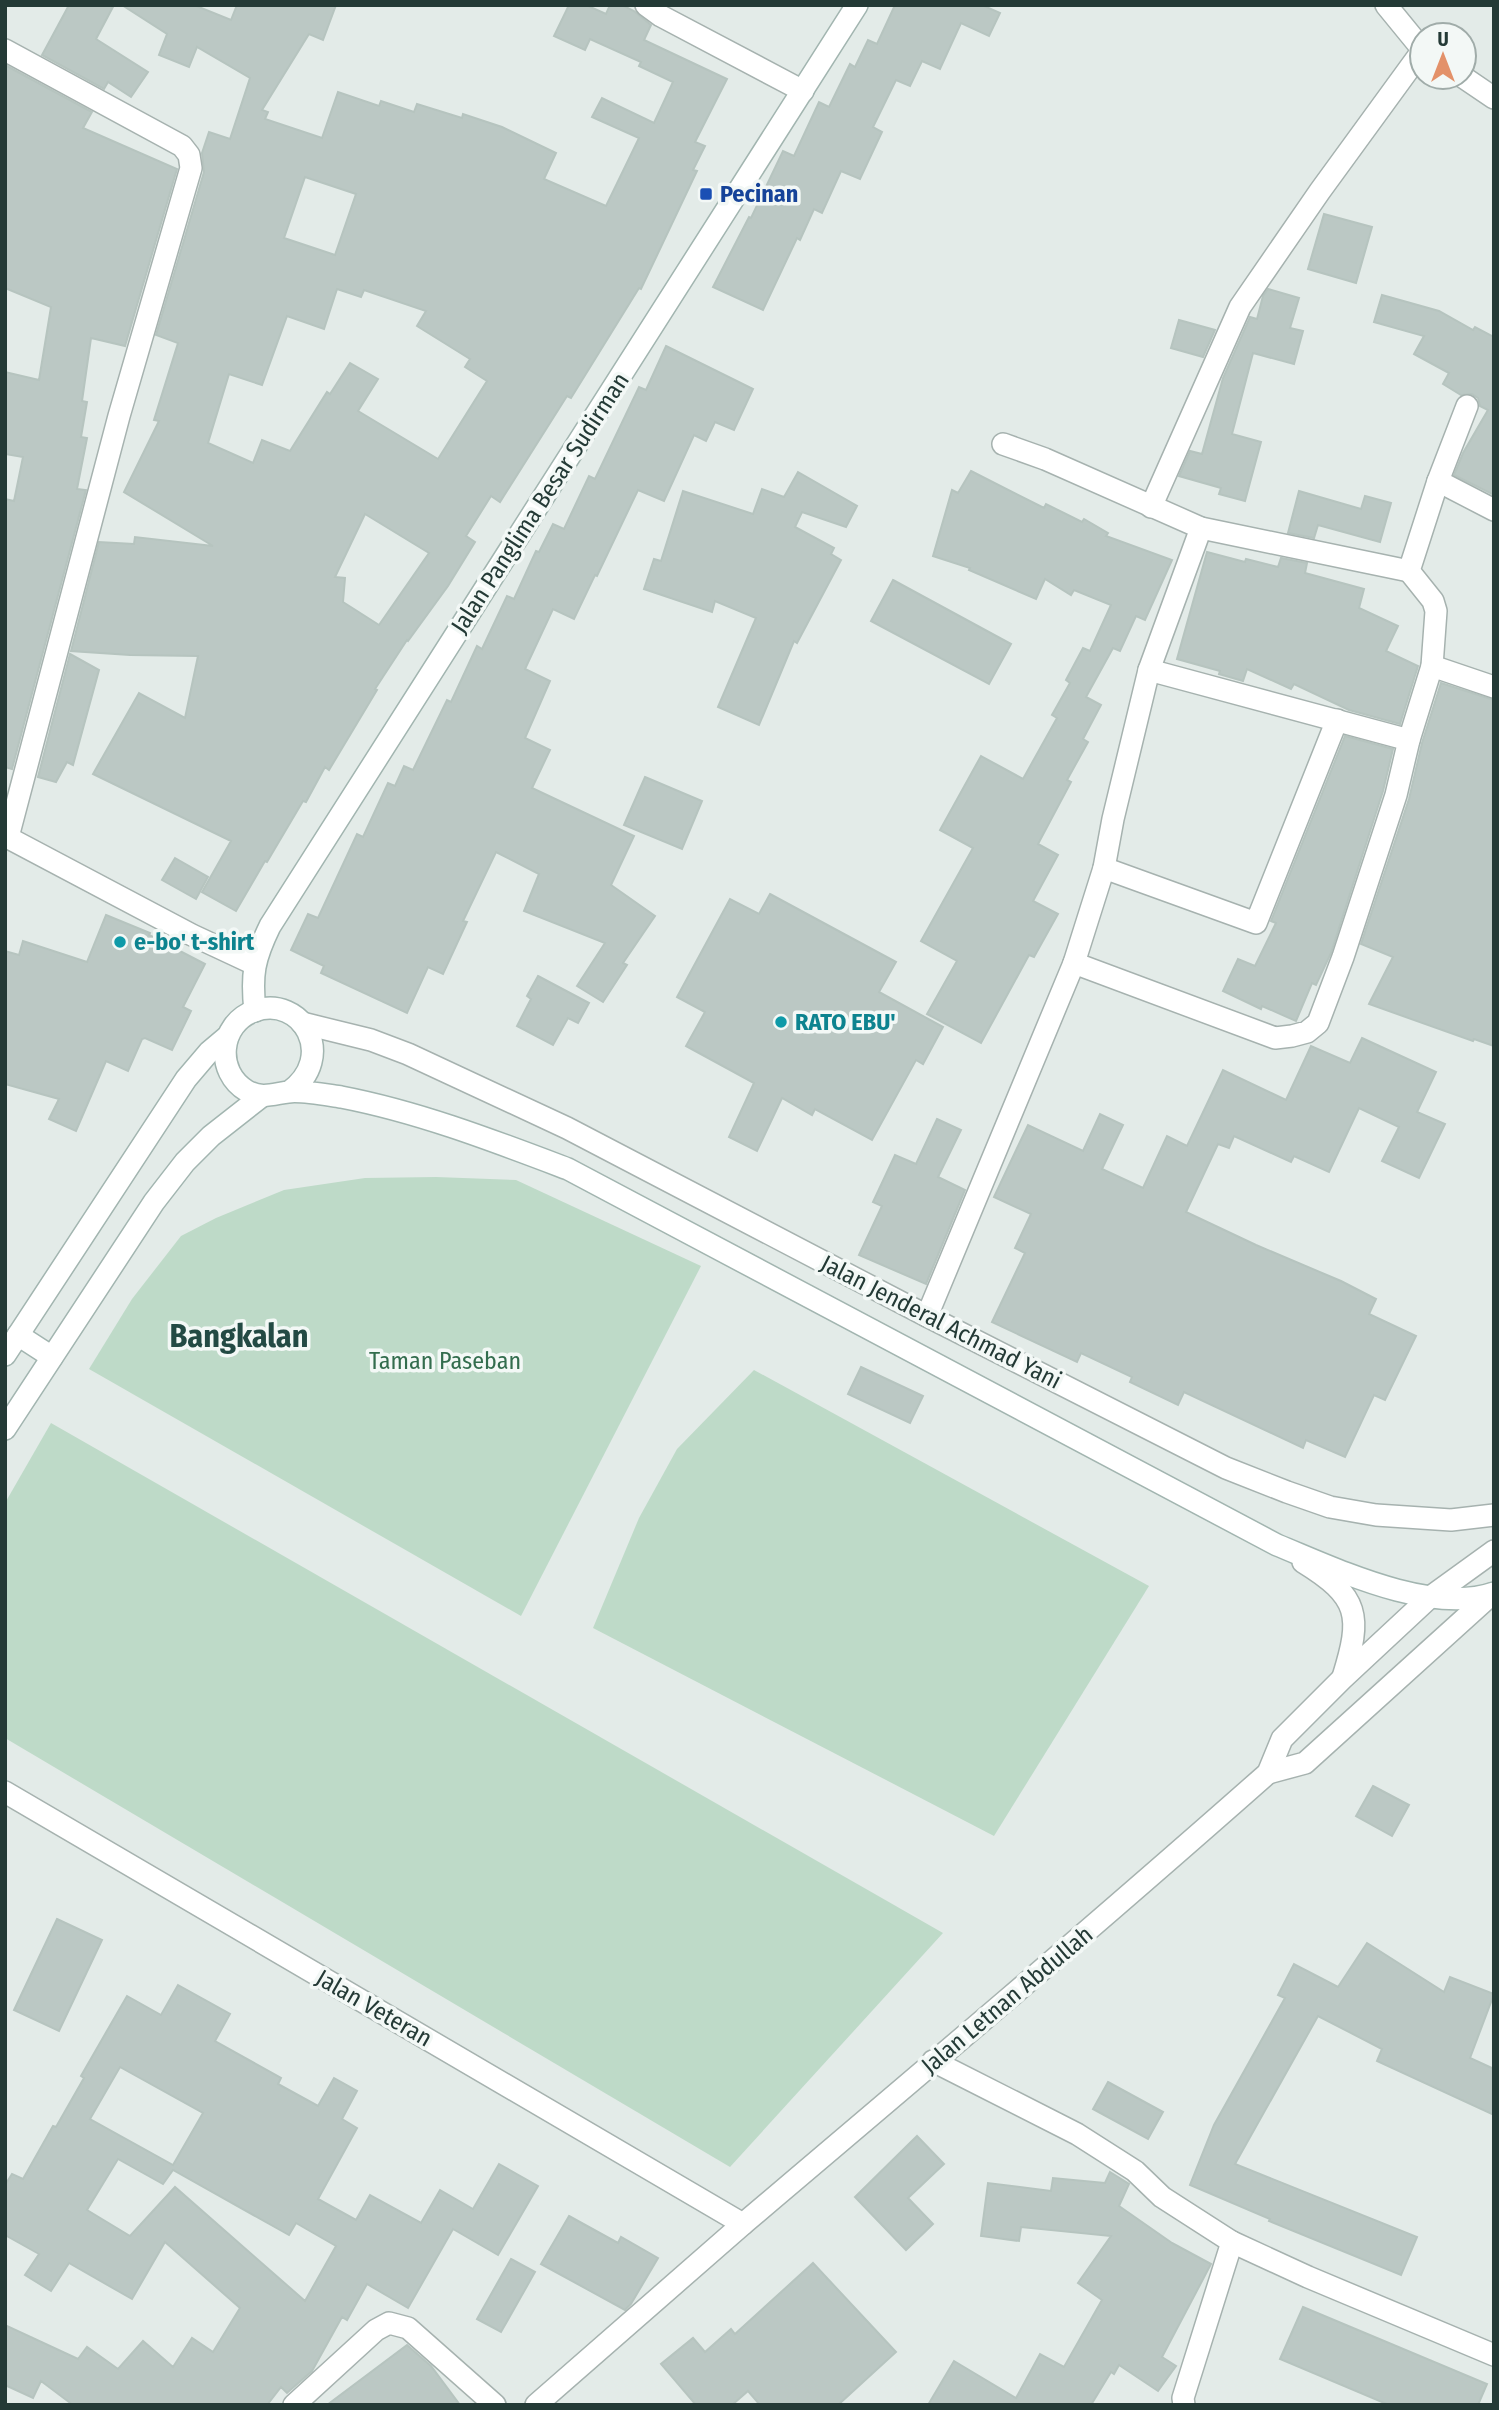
<svg xmlns="http://www.w3.org/2000/svg" width="1499" height="2410" viewBox="0 0 1499 2410" font-family="'Fira Sans Condensed',sans-serif">
<style>
.green{fill:#bedac8}
.building{fill:#bbc8c4;stroke:#b6c4bf;stroke-width:2;fill-rule:evenodd}
.lines{fill:none;stroke-linecap:round;stroke-linejoin:round}
.minor-casing{stroke:#a6b2af;stroke-width:24}
.tertiary-casing{stroke:#a6b2af;stroke-width:24}
.secondary-casing{stroke:#a2b5b0;stroke-width:24}
.minor{stroke:#fff;stroke-width:21}
.tertiary{stroke:#fff;stroke-width:21}
.secondary{stroke:#fff;stroke-width:21}
.transit-dot{fill:#1a4fb4;stroke:#f3f8f6;stroke-width:2.5}
.culture-dot{fill:#0f9aa8;stroke:#f3f8f6;stroke-width:2.5}
.labels{text-anchor:middle;stroke-width:7;stroke-linejoin:round;paint-order:stroke}
.transit-label{font-size:24px;font-weight:bold;fill:#164399;stroke:#f3f8f6;text-anchor:start}
.street-label{font-size:24px;fill:#243a36;stroke:#f3f8f6}
.culture-label{font-size:24px;font-weight:bold;fill:#0d838f;stroke:#f3f8f6;text-anchor:start}
.park-label{font-size:24px;fill:#336d4e;stroke:#f3f8f6}
.district-label{font-size:32px;font-weight:bold;fill:#234a44;stroke:#f3f8f6}
</style>
<rect width="100%" height="100%" fill="#e3ebe8"/>
<g class="green">
<path d="M436,1177L516,1180L701,1266L521,1616L89,1369L132,1299L181,1236L216,1218L284,1190L365,1178Z"/>
<path d="M754,1370L1149,1586L994,1836L593,1628L639,1518L677,1449Z"/>
<path d="M51,1423L943,1933L730,2167L5,1738V1503Z"/>
</g>
<g class="building">
<path d="M69,5H114L96,39L148,72L131,97L108,82L104,89L42,55Z"/>
<path d="M122,5H194L231,20L237,5H336L323,40L309,34L262,110L268,112L265,119L322,138L338,92L379,106L381,101L414,112L417,104L462,118L463,114L502,127L556,153L544,179L606,206L639,138L592,117L602,98L654,123L673,82L639,66L641,62L590,39L585,50L554,36L569,5H586L606,14L610,5H622L634,11L651,25L644,40L727,79L695,142L705,146L693,170L697,171L641,289L639,288L571,398L567,396L500,502L491,496L466,536L475,542L448,586L408,641L407,640L375,689L377,690L329,770L325,767L306,802L303,801L267,862L265,861L236,911L202,892L231,841L93,774L139,693L185,718L198,656L130,655L71,651L99,542L134,544L135,537L213,546L124,492L159,421L154,420L178,343L156,335L204,172L202,153L209,132L230,139L250,78L197,47L189,67L159,55L167,34ZM305,177L356,194L335,255L284,238ZM337,289L361,297L364,290L426,311L417,326L470,359L465,367L487,381L438,459L358,411L378,379L350,363L330,394L327,392L290,451L262,440L253,463L208,443L229,374L262,385L287,316L324,329ZM365,514L429,553L379,625L343,602L345,578L335,577Z"/>
<path d="M895,5H982L1000,13L989,36L961,23L940,69L922,61L910,86L896,80L873,127L882,132L860,179L841,171L822,213L814,209L800,240L797,238L763,310L713,287L749,217L751,218L783,151L794,156L819,102L829,107L850,64L855,67L868,40L877,44Z"/>
<path d="M5,65L92,112L83,128L177,169L125,346L91,338L82,401L87,402L81,437L87,438L77,489L86,490L12,769L5,767V499L14,501L23,457L5,454V372L39,380L51,307L5,288Z"/>
<path d="M1324,214L1372,227L1356,283L1308,269Z"/>
<path d="M1268,289L1299,298L1290,328L1303,331L1294,364L1253,353L1232,434L1261,442L1245,501L1219,494L1221,488L1179,476L1190,451L1202,454L1223,378L1250,317L1257,319L1263,296Z"/>
<path d="M1382,295L1439,311L1473,330L1475,327L1494,337V495L1454,475L1463,453L1488,410L1480,406L1478,398L1472,394L1461,395L1443,384L1449,373L1414,354L1424,336L1374,322Z"/>
<path d="M1179,320L1215,330L1203,357L1171,348Z"/>
<path d="M666,346L753,389L734,430L715,422L706,441L694,435L664,501L638,490L597,576L595,575L574,619L553,609L525,669L550,681L525,738L550,750L532,788L634,836L611,885L655,916L623,963L627,965L603,1002L577,986L605,943L524,911L539,874L496,852L463,921L467,922L443,974L428,967L407,1013L321,973L324,966L291,950L308,914L318,918L357,834L363,837L388,783L395,786L404,766L413,770L447,700L451,702L477,646L482,649L507,596L514,599L536,551L539,552L553,524L564,529L589,476L595,479L639,387L646,390Z"/>
<path d="M971,471L1044,508L1046,504L1082,522L1084,519L1108,533L1106,536L1172,560L1145,620L1136,616L1120,651L1113,648L1086,697L1101,705L1083,739L1088,742L1067,780L1071,782L1038,844L1058,855L1033,901L1058,914L1034,957L1029,955L981,1043L927,1014L957,961L921,941L973,848L940,830L981,756L1023,779L1057,718L1052,715L1070,683L1066,680L1083,648L1090,651L1111,605L1074,590L1071,595L1045,579L1036,599L969,570L970,568L933,556L952,490L958,493Z"/>
<path d="M798,472L857,506L846,527L802,512L795,527L834,548L831,554L841,560L797,643L794,641L759,725L718,707L756,618L715,601L712,612L644,589L654,559L661,561L683,491L753,514L762,489L784,497Z"/>
<path d="M1299,491L1361,509L1365,496L1391,503L1380,542L1318,525L1314,538L1288,533Z"/>
<path d="M1207,552L1245,562L1246,559L1278,567L1281,558L1307,563L1305,573L1364,589L1359,608L1398,626L1386,651L1418,666L1400,724L1349,710L1294,684L1291,689L1247,669L1243,681L1219,674L1220,671L1177,659Z"/>
<path d="M893,580L1011,644L989,684L871,621Z"/>
<path d="M70,654L99,670L73,765L67,762L56,782L38,777Z"/>
<path d="M1441,683L1494,700V1046L1474,1039L1473,1041L1369,1004L1393,957L1361,944L1409,799L1422,743Z"/>
<path d="M1345,736L1393,749L1383,791L1331,953L1316,985L1312,983L1296,1021L1262,1006L1261,1009L1223,991L1238,959L1255,966L1276,923L1271,921Z"/>
<path d="M645,777L702,801L682,849L624,825Z"/>
<path d="M175,858L208,877L196,899L162,880Z"/>
<path d="M770,894L896,962L879,992L943,1027L923,1064L916,1060L872,1140L815,1109L812,1115L782,1098L757,1151L729,1137L754,1083L686,1046L705,1012L677,997L730,899L759,914Z"/>
<path d="M106,915L150,933L149,935L205,964L183,1007L191,1011L172,1050L145,1038L142,1039L128,1071L106,1061L76,1131L49,1119L59,1099L5,1084V951L19,955L23,941L87,962Z"/>
<path d="M538,976L589,1003L578,1023L568,1018L553,1045L517,1026L531,999L527,996Z"/>
<path d="M1362,1038L1436,1072L1417,1112L1445,1124L1419,1178L1382,1161L1399,1127L1359,1108L1329,1172L1294,1156L1291,1162L1234,1136L1229,1148L1218,1144L1186,1212L1256,1245L1341,1281L1376,1299L1369,1314L1416,1336L1385,1400L1374,1395L1345,1457L1306,1440L1303,1448L1184,1392L1178,1405L1130,1382L1132,1377L1081,1353L1077,1362L992,1322L1025,1253L1015,1248L1031,1214L994,1197L1028,1125L1083,1151L1100,1114L1123,1125L1102,1169L1143,1188L1167,1136L1187,1146L1223,1070L1286,1100L1311,1046L1350,1063Z"/>
<path d="M937,1119L961,1130L938,1177L965,1190L926,1284L859,1255L882,1206L873,1202L895,1155L916,1164Z"/>
<path d="M861,1367L923,1396L910,1423L848,1394Z"/>
<path d="M1373,1786L1409,1805L1392,1836L1356,1816Z"/>
<path d="M57,1919L102,1940L59,2031L14,2010Z"/>
<path d="M1367,1943L1444,1992L1450,1977L1494,1994L1470,2058L1494,2069V2115L1377,2061L1382,2049L1318,2016L1235,2164L1417,2237L1401,2275L1269,2221L1270,2219L1190,2185L1214,2125L1285,1998L1278,1995L1294,1964L1338,1987Z"/>
<path d="M178,1985L230,2014L215,2041L281,2078L278,2084L318,2106L334,2078L357,2091L342,2119L357,2128L318,2199L356,2220L370,2195L421,2223L440,2190L473,2209L499,2164L538,2186L498,2255L453,2229L408,2308L367,2284L347,2320L342,2317L312,2371L287,2393L281,2387L267,2405H73L41,2381L33,2398L5,2385V2325L78,2359L87,2347L118,2369L143,2341L173,2367L192,2338L213,2352L240,2308L165,2242L132,2299L69,2263L51,2291L25,2275L39,2254L5,2235V2185L12,2174L23,2179L53,2126L56,2127L84,2078L81,2076L127,1996L161,2015ZM120,2067L203,2113L173,2165L90,2119ZM118,2159L163,2184L173,2170L289,2235L296,2223L336,2246L305,2301L175,2187L130,2236L87,2210Z"/>
<path d="M1108,2082L1163,2112L1148,2139L1093,2109Z"/>
<path d="M917,2136L944,2164L908,2198L933,2224L906,2250L855,2197Z"/>
<path d="M1110,2172L1129,2184L1119,2206L1172,2243L1211,2264L1162,2357L1176,2366L1158,2391L1119,2365L1114,2374L1111,2372L1091,2405H928L954,2361L1016,2398L1040,2354L1064,2367L1102,2300L1078,2283L1111,2236L1021,2227L1019,2241L981,2236L988,2183L1051,2191L1053,2178L1105,2183Z"/>
<path d="M569,2216L618,2243L621,2237L658,2258L631,2304L625,2310L541,2264Z"/>
<path d="M511,2259L535,2272L501,2332L477,2319Z"/>
<path d="M813,2263L896,2352L838,2405H760L748,2391L732,2405H696L661,2364L693,2338L705,2352L731,2329L735,2334Z"/>
<path d="M1303,2307L1487,2384L1478,2405H1389L1280,2359Z"/>
<path d="M407,2345L431,2366L460,2405H327Z"/>
</g>
<g class="lines">
<g class="minor-casing">
<g id="minor">
<path d="M646,5L661,16L803,91"/>
<path d="M1386,5L1422,49"/>
<path d="M5,50L182,146L189,155L191,168L119,416L8,837"/>
<path d="M1463,77L1494,98"/>
<path d="M1003,444L1045,459L1201,528L1409,571"/>
<path d="M1438,481L1494,510"/>
<path d="M1151,507L1240,307L1320,191L1422,51"/>
<path d="M1432,666L1494,687"/>
<path d="M1149,670L1409,740"/>
<path d="M1104,868L1256,923L1337,720"/>
<path d="M1074,963L1275,1038L1292,1036L1307,1032L1318,1023L1343,957L1396,795L1409,740L1432,666L1436,611L1433,601L1409,571L1438,481L1467,406"/>
<path d="M927,1316L1074,963L1104,868L1113,819L1149,670L1201,528"/>
<path d="M933,2061L1077,2134L1135,2171L1162,2197L1232,2242L1183,2398L1184,2405"/>
<path d="M1232,2242L1308,2277L1494,2355"/>
<path d="M294,2405L376,2330L389,2323L408,2328L495,2405"/>
<path d="M536,2405L743,2224"/>
</g>
</g>
<g class="tertiary-casing">
<g id="tertiary">
<path d="M5,836L192,935L254,964"/>
<path d="M302,1023L371,1040L408,1054L567,1128L927,1316L1226,1468L1287,1492L1330,1507L1376,1515L1451,1520L1494,1515"/>
<path d="M1303,1562C1360,1597 1362,1616 1343,1677"/>
<path d="M1268,1773L1305,1763L1492,1594"/>
<path d="M5,1792L743,2224C919,2075 1095,1926 1268,1773L1282,1739L1342,1679L1429,1598L1494,1551"/>
</g>
</g>
<g class="secondary-casing">
<g id="secondary">
<path d="M255,1011C251,974 254,959 270,926L857,5"/>
<path d="M289,1092C338,1057 302,994 254,1011C219,1024 215,1072 247,1091C262,1099 273,1094 288,1092C301,1090 327,1095 341,1097C419,1112 494,1141 568,1169L1277,1545C1336,1569 1430,1615 1494,1593"/>
<path d="M18,1335L52,1357"/>
<path d="M5,1355L186,1079L209,1052L228,1036"/>
<path d="M5,1429L154,1202L185,1162L211,1136L262,1096"/>
</g>
</g>
<use href="#minor" class="minor"/>
<use href="#tertiary" class="tertiary"/>
<use href="#secondary" class="secondary"/>
</g>
<rect class="transit-dot" x="699" y="187" width="14" height="14" rx="3.5"/>
<g class="culture-dot">
<circle cx="120" cy="942" r="7"/>
<circle cx="781" cy="1022" r="7"/>
</g>
<g class="labels">
<g class="transit-label">
<text x="720" y="202">Pecinan</text>
</g>
<g class="street-label">
<text transform="translate(540 503) rotate(-57)" y="8">Jalan Panglima Besar Sudirman</text>
<text transform="translate(941 1322) rotate(27)" y="8">Jalan Jenderal Achmad Yani</text>
<text transform="translate(1007 2000) rotate(-40)" y="8">Jalan Letnan Abdullah</text>
<text transform="translate(374 2008) rotate(30)" y="8">Jalan Veteran</text>
</g>
<g class="culture-label">
<text x="134" y="950">e-bo' t-shirt</text>
<text x="795" y="1030">RATO EBU'</text>
</g>
<g class="park-label">
<text x="445" y="1369">Taman Paseban</text>
</g>
<g class="district-label">
<text x="239" y="1347">Bangkalan</text>
</g>
</g>
<rect width="1499" height="2410" fill="none" stroke="#243a36" stroke-width="14"/>
<g transform="translate(1443 56)"><circle r="33" fill="#f3f8f6" stroke="#a0aca9" stroke-width="2"/>
<path d="M0-5L12 26L0 18L-12 26Z" fill="#e39169"/>
<text y="-10" font-size="19" font-weight="bold" text-anchor="middle" fill="#243a36">U</text>
</g>
</svg>
